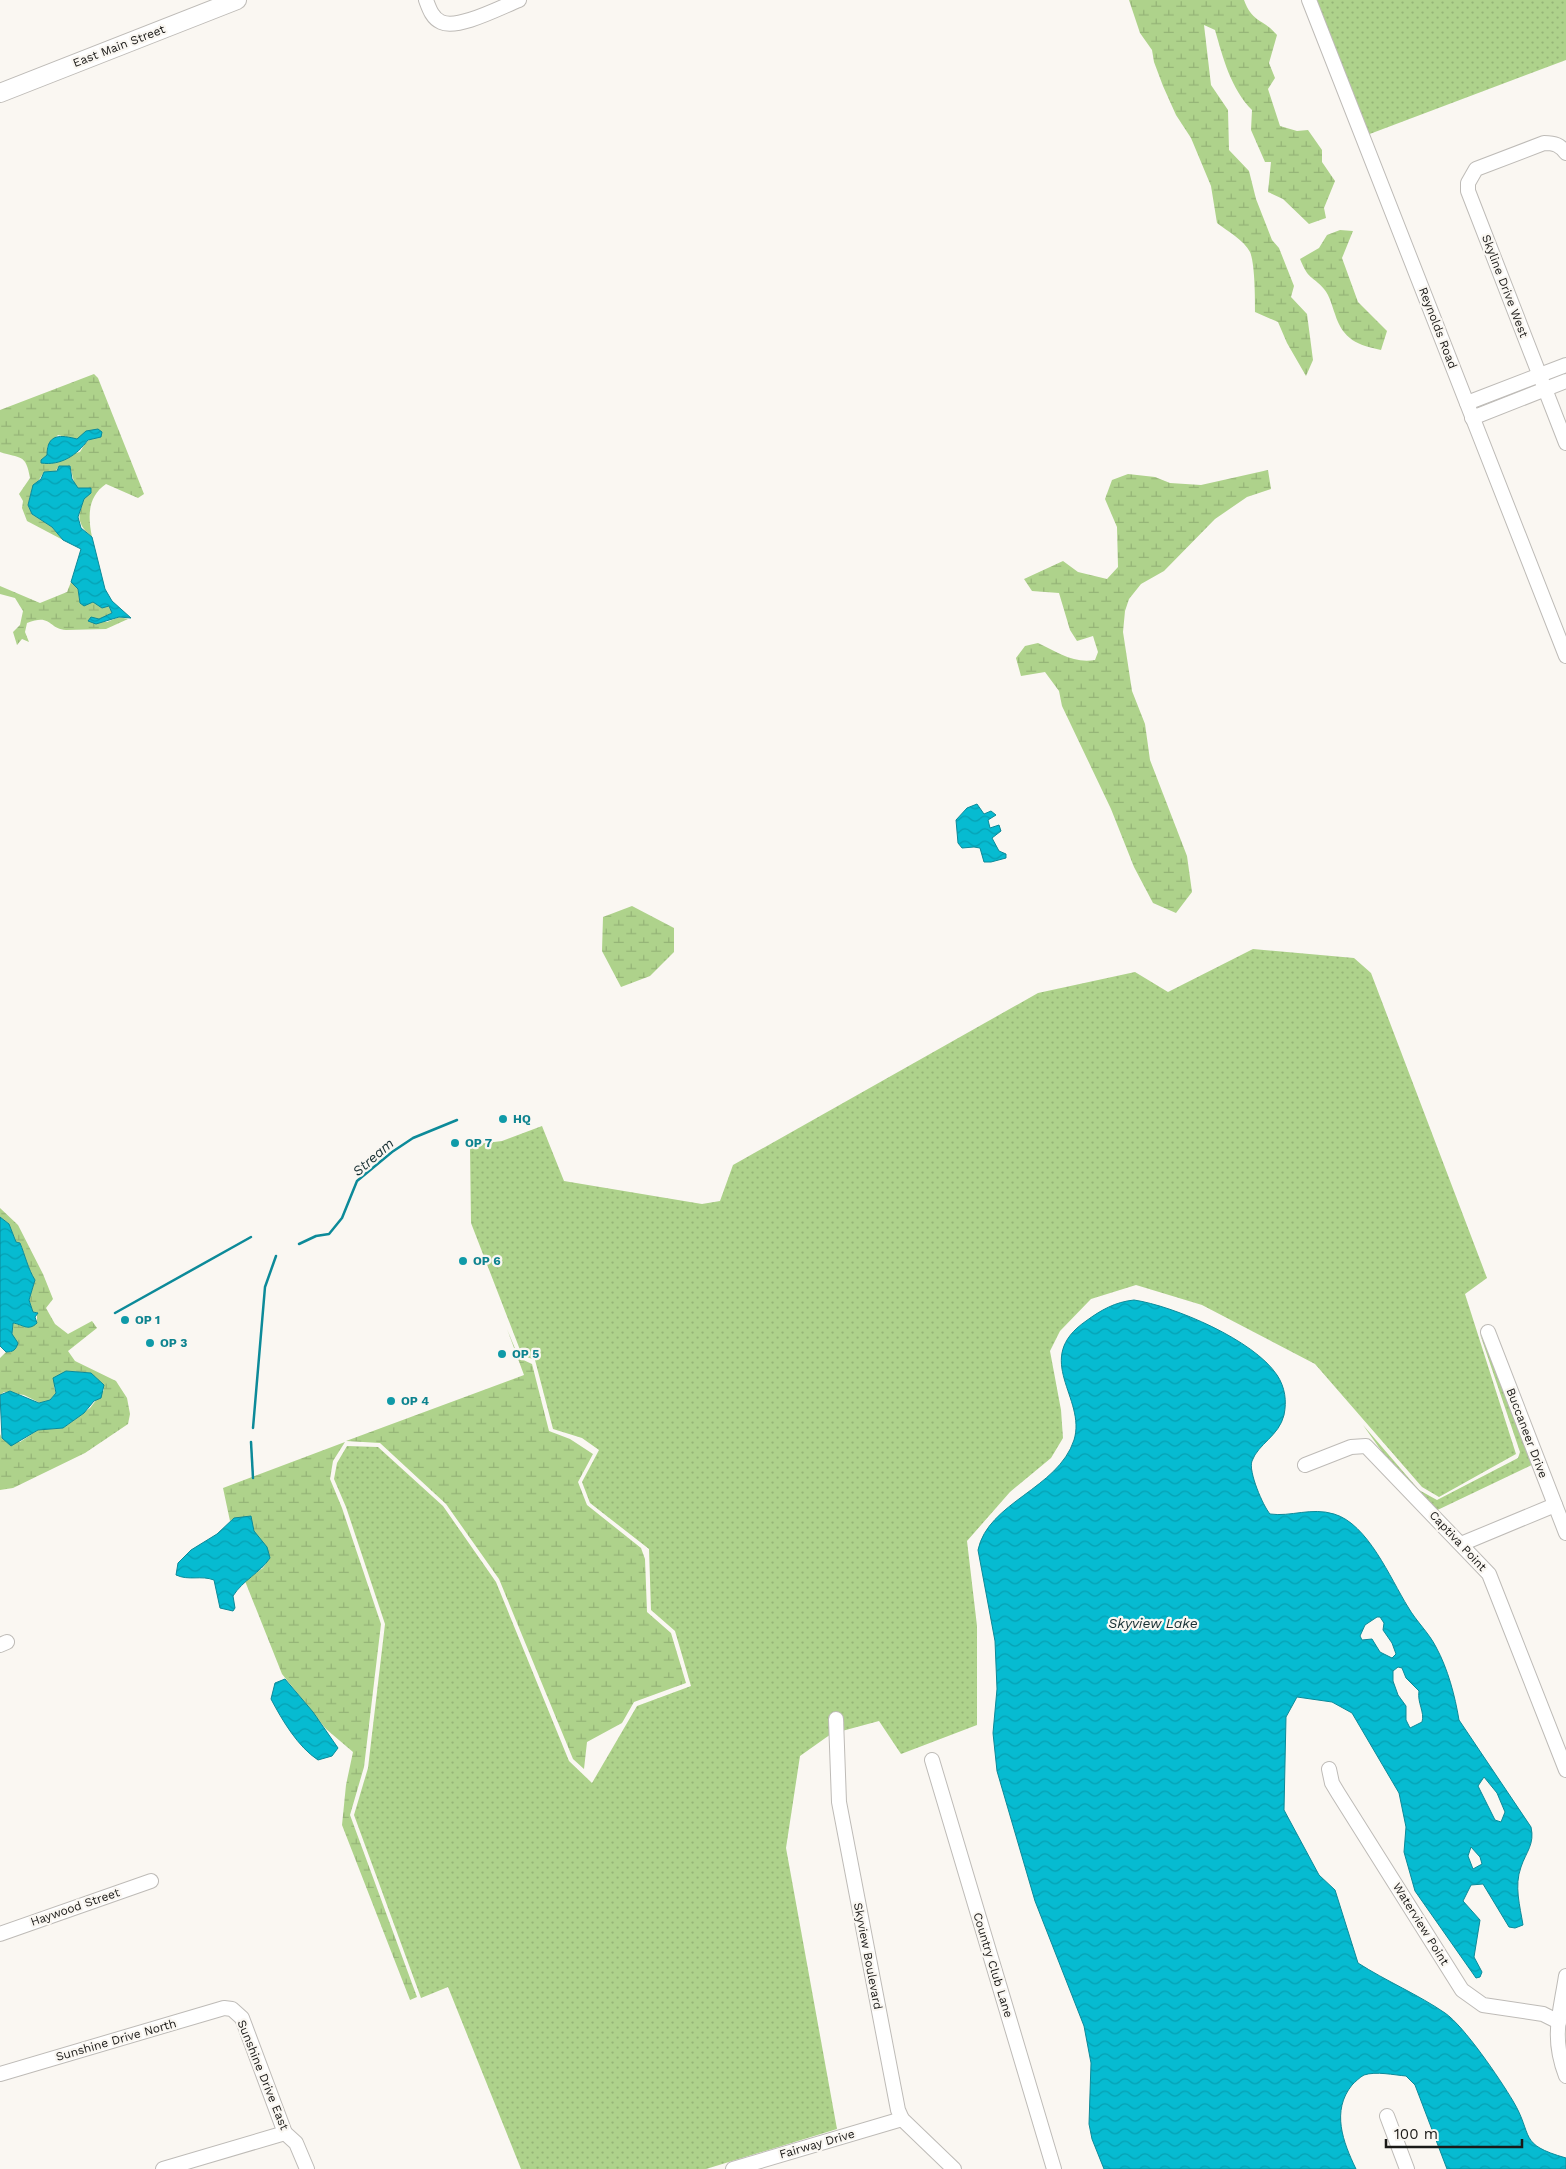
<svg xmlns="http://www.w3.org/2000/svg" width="1566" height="2169" viewBox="0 0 1566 2169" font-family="'Work Sans',sans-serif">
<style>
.grass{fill:url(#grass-dots)}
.wetland{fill:url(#wetland-marsh);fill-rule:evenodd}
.water{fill:url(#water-waves);stroke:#0c8a99;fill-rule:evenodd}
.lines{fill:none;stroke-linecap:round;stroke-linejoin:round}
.stream{stroke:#0c8a99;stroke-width:2.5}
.minor-casing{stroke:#bebbb7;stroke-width:16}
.major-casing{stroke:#bebbb7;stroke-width:20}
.minor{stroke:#fff;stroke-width:14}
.major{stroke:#fff;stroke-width:18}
.culture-dot{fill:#0f9aa8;stroke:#faf7f2;stroke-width:2}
.labels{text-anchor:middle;stroke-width:4.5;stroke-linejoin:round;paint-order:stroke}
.street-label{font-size:12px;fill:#1a1917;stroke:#faf7f2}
.culture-label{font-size:12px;font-weight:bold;fill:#0d838f;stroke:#faf7f2;text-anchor:start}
.water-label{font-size:14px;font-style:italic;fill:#172f33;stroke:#faf7f2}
</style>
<defs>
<pattern id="grass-dots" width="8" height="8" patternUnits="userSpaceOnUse" patternTransform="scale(1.25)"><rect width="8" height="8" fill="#aed28b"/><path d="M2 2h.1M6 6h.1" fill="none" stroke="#95b477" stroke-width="1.8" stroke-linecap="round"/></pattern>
<pattern id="wetland-marsh" width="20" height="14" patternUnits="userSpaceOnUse" patternTransform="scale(1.25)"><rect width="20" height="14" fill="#aed28b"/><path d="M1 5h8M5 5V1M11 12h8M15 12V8" fill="none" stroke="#95b477"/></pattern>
<pattern id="water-waves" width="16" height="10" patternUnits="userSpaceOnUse" patternTransform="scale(1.25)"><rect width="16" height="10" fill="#06bbd1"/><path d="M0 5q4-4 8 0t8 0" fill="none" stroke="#06a0b3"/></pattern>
</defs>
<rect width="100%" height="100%" fill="#faf7f2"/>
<g class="grass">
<path d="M1314,0H1566V60L1367,135Z"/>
<path d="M1253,949L1354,958L1371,973L1487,1278L1465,1294L1516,1454L1439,1497L1422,1487L1315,1364L1202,1305L1136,1285L1091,1299L1060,1331L1050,1351L1061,1410L1063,1438L1051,1458L1010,1492L967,1541L977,1626V1725L901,1754L879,1721L831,1734L800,1756L786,1848L837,2129L706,2169H521L448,1987L421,1998L354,1815L368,1768L385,1624L346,1507L334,1479L337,1463L347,1446L378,1447L443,1506L496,1582L569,1761L592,1783L637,1706L691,1686L675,1631L651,1610L649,1549L590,1503L582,1482L599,1450L582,1438L553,1429L535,1360L522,1355L471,1223L470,1145L502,1141L542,1126L564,1181L702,1204L720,1201L733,1165L1038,993L1135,972L1168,992Z"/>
<path d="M1480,1334L1540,1461L1427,1515L1363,1425L1419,1490L1437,1500L1518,1458L1520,1452Z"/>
</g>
<g class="wetland">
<path d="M1129,0H1244C1253,24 1263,18 1277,35L1269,63L1275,78L1268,89L1280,126L1297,131L1308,130L1322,150V162L1335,181L1324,208L1326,218L1309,224L1283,199L1268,192L1271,162H1265L1251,130L1252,110C1231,89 1223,58 1215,30L1204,25L1211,85L1228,110L1229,150L1249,171L1256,199L1272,240L1279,248L1294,286L1291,297L1307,314L1313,360L1306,376L1287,343L1278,322L1255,312C1255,298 1255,264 1250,252C1244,240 1227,231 1217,223L1211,186L1191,138L1176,115L1163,86L1154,62L1152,50L1140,33Z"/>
<path d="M1340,230L1353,231L1342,258L1358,302L1387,331L1381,350C1358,345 1343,340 1335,314C1332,306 1330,296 1324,289C1312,275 1309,281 1300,259L1319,248L1327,235Z"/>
<path d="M94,374L98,378L144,494L138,498L106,484C87,497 88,517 92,537C72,521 80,510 88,488H78L75,486L70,466H59L55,472H44L31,492L28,505L32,514L52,527L63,540L27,521L22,508L23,501L19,494L30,478C26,453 20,459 0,452V410ZM58,435L77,440L81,436L98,438C88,437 85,444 80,452L41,460L47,455V447Z"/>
<path d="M1268,470L1271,489L1247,497L1215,519L1164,571L1141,584L1129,599L1125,611L1123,632L1132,691L1145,724L1150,760L1187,856L1192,892L1176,913L1153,903L1134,867L1111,809L1062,706L1059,691L1045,672L1021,676L1016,658L1025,646L1038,643C1057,652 1074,664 1095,660L1098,652L1093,636L1077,641L1070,630L1059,593L1032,591L1024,579L1063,561L1078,572L1107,579L1118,567L1117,527L1105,499L1112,480L1128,474L1155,477L1170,483L1201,485Z"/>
<path d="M71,582L78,589L80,603L93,601L102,608L109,605L112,613L99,619L91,618L107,622L119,617L128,619L106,629L66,630C48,629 52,613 27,623L25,632L29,642L22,639L17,645L13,632L20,625L23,611L15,598L0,594V586L40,603L67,592Z"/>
<path d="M632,906L674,928V952L650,976L621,987L602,951L603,917Z"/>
<path d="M0,1208L18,1225L43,1274L53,1299L46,1308L55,1324L68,1334L92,1321L97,1328L68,1351L75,1361L116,1381L127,1398L130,1414L128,1424L85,1453L13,1488L0,1490V1434L2,1438L20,1442L38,1430L63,1428L69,1424L90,1408L104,1390L103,1385L91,1373L66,1371L54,1387L56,1393L50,1400L40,1403L24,1395L4,1392L0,1395V1358L6,1352H11L13,1323H37V1312H33L29,1300L35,1280C28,1269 25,1255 20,1243L16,1242L9,1224L0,1217Z"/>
<path d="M507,1329L519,1358L532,1364L549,1431L570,1439L593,1454L578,1482L587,1505L641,1548L645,1559L647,1612L671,1633L686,1683L634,1702L622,1723L587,1742L584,1769L573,1759L499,1579L446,1504L380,1443L346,1441L524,1375Z"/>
<path d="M345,1442L333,1461L330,1479L342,1508L381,1624L364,1767L350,1815L417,1997L410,2000L342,1825L346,1785L353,1752L326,1729L282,1674L245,1581L263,1568L270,1558C265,1539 250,1529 234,1518L230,1521L223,1488Z"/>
</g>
<g class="water">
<path d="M98,429L102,432L101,437L88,440C77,455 61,466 41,463V460L47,455C47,433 61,435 77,439L86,431Z"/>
<path d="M59,466H70L72,479L78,488H91V493L84,499L78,517L81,528L92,537L105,589L112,601L131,618L119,617L96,624L88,621L91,617L99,619L112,613L109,606L102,608L93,602L84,606L80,603L78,589L71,582L81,549L63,540L52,527L32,514L28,505L33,485L41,479L44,472L57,471Z"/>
<path d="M977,804L984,814L991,811L996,815L988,820L990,828L999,825L1001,831L992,838L999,851L1006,854V858L991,862H984L980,848L974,847L962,848L958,843L956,820L967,808Z"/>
<path d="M0,1217L9,1224L16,1242L20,1243C25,1255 28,1269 35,1280L29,1300L33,1312L38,1313L35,1317L37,1323C28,1332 22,1324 13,1323L12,1334L18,1343C16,1350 13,1352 6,1352L0,1346Z"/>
<path d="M1134,1300C1174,1306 1254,1340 1277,1375C1285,1387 1287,1401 1284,1415C1279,1436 1258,1444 1252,1461C1248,1471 1263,1506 1270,1514C1291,1517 1311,1507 1334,1514C1368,1524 1390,1578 1408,1607C1416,1621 1429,1633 1436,1647C1448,1669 1455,1696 1459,1720L1531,1827C1535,1844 1526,1852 1521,1867C1514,1886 1520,1906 1523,1925L1515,1928L1509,1927L1483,1884L1471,1885L1463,1901L1480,1920L1474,1957L1482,1972L1480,1977L1476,1978L1415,1891L1404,1852L1406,1827L1399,1793L1352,1713L1332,1702L1297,1697L1286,1717L1284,1810L1319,1875L1335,1890L1358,1963C1386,1981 1419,1995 1445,2013C1464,2026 1500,2079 1513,2101C1534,2136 1517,2144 1566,2158V2169H1447L1415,2085L1406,2076C1394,2075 1376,2071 1364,2075C1360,2077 1355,2082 1352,2085C1331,2111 1343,2142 1356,2169H1104L1092,2139L1089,2124L1091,2063L1084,2026L1035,1901L997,1771L993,1733L997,1689L995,1641L978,1550C988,1502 1058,1489 1074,1440C1087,1398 1031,1359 1086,1321C1101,1310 1115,1302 1134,1300ZM1377,1617H1380L1384,1623L1383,1630L1392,1643L1396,1654L1392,1658L1380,1652L1372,1639L1362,1640L1360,1636L1365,1625ZM1398,1667L1402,1668L1406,1678L1419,1691C1417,1703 1425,1712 1422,1722L1410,1728L1406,1720V1706L1398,1695L1393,1681V1671ZM1484,1777L1497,1793L1505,1812L1501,1822L1495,1820L1478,1786ZM1471,1847L1480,1857L1482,1864L1473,1869L1468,1856Z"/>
<path d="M66,1371L91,1373L104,1385L101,1398L94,1401L84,1413L63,1428L38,1430L11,1446L2,1438L0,1395L10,1391L39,1403L50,1400L56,1393L53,1378Z"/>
<path d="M251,1516L254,1531L267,1547L270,1558C260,1573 243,1580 233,1596L235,1608L233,1611L220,1608L214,1580C201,1575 189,1581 176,1575L178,1563L191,1550L217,1534L234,1518Z"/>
<path d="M285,1679L313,1712L338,1748L332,1756L318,1760C298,1747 282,1720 271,1699L275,1683Z"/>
</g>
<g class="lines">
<g class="stream">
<path d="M299,1244L316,1236L329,1234L342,1218L357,1181L392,1152L413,1138L457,1120"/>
<path d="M115,1313L251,1237"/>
<path d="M253,1428L265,1287L276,1256"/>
<path d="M251,1442L253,1478"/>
</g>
<g class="minor-casing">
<g id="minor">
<path d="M426,0C429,8 432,18 441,22C458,30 501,7 519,0"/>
<path d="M1309,0L1566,656"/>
<path d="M1566,153C1560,145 1555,143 1544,143L1476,169L1468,183V191L1566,443"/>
<path d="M1467,403L1566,365"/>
<path d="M1472,418L1566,381"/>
<path d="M1488,1332L1566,1533"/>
<path d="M1305,1465L1351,1447L1366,1446L1489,1574L1566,1770"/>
<path d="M1461,1544L1555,1505"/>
<path d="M0,1645L7,1642"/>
<path d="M836,1719L839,1802L898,2110L902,2119L954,2169"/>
<path d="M932,1760L1054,2169"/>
<path d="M1329,1769L1332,1783L1338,1793L1462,1990L1483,2005L1543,2014L1559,2022"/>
<path d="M0,1934L151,1881"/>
<path d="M1566,1976C1560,2015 1551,2037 1566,2076"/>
<path d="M0,2074L224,2008L232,2009L242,2018L285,2133L296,2143L307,2169"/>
<path d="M1387,2116L1407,2169"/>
<path d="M163,2169L285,2133"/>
<path d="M733,2169L902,2119"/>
</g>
</g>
<g class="major-casing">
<path id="major" d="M0,93L237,0"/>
</g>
<use href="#minor" class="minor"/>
<use href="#major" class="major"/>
</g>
<g class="culture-dot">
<circle cx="503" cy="1119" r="5"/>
<circle cx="455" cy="1143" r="5"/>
<circle cx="463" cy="1261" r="5"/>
<circle cx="125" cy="1320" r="5"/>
<circle cx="150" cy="1343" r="5"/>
<circle cx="502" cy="1354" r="5"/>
<circle cx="391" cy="1401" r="5"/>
</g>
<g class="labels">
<g class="street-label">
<text transform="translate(119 46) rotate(-21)" y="4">East Main Street</text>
<text transform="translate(1505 286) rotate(69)" y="4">Skyline Drive West</text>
<text transform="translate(1438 328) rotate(69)" y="4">Reynolds Road</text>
<text transform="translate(1527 1433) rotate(69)" y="4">Buccaneer Drive</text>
<text transform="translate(1458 1541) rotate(47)" y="4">Captiva Point</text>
<text transform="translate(75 1907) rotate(-19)" y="4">Haywood Street</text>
<text transform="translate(1421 1924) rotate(58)" y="4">Waterview Point</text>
<text transform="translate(868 1956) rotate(79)" y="4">Skyview Boulevard</text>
<text transform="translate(993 1965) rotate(73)" y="4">Country Club Lane</text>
<text transform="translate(116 2040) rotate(-16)" y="4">Sunshine Drive North</text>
<text transform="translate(263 2075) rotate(68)" y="4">Sunshine Drive East</text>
<text transform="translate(817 2144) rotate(-16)" y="4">Fairway Drive</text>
</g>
<g class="culture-label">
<text x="513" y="1123">HQ</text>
<text x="465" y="1147">OP 7</text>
<text x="473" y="1265">OP 6</text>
<text x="135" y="1324">OP 1</text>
<text x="160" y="1347">OP 3</text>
<text x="512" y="1358">OP 5</text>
<text x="401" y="1405">OP 4</text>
</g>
<g class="water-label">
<text transform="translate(373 1157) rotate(-41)" y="5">Stream</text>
<text x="1153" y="1628">Skyview Lake</text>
</g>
</g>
<path d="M1386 2139v8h136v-8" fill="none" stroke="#1a1917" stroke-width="2.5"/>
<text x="1394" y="2139" font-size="15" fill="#1a1917" stroke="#faf7f2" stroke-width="4" paint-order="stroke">100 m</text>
</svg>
